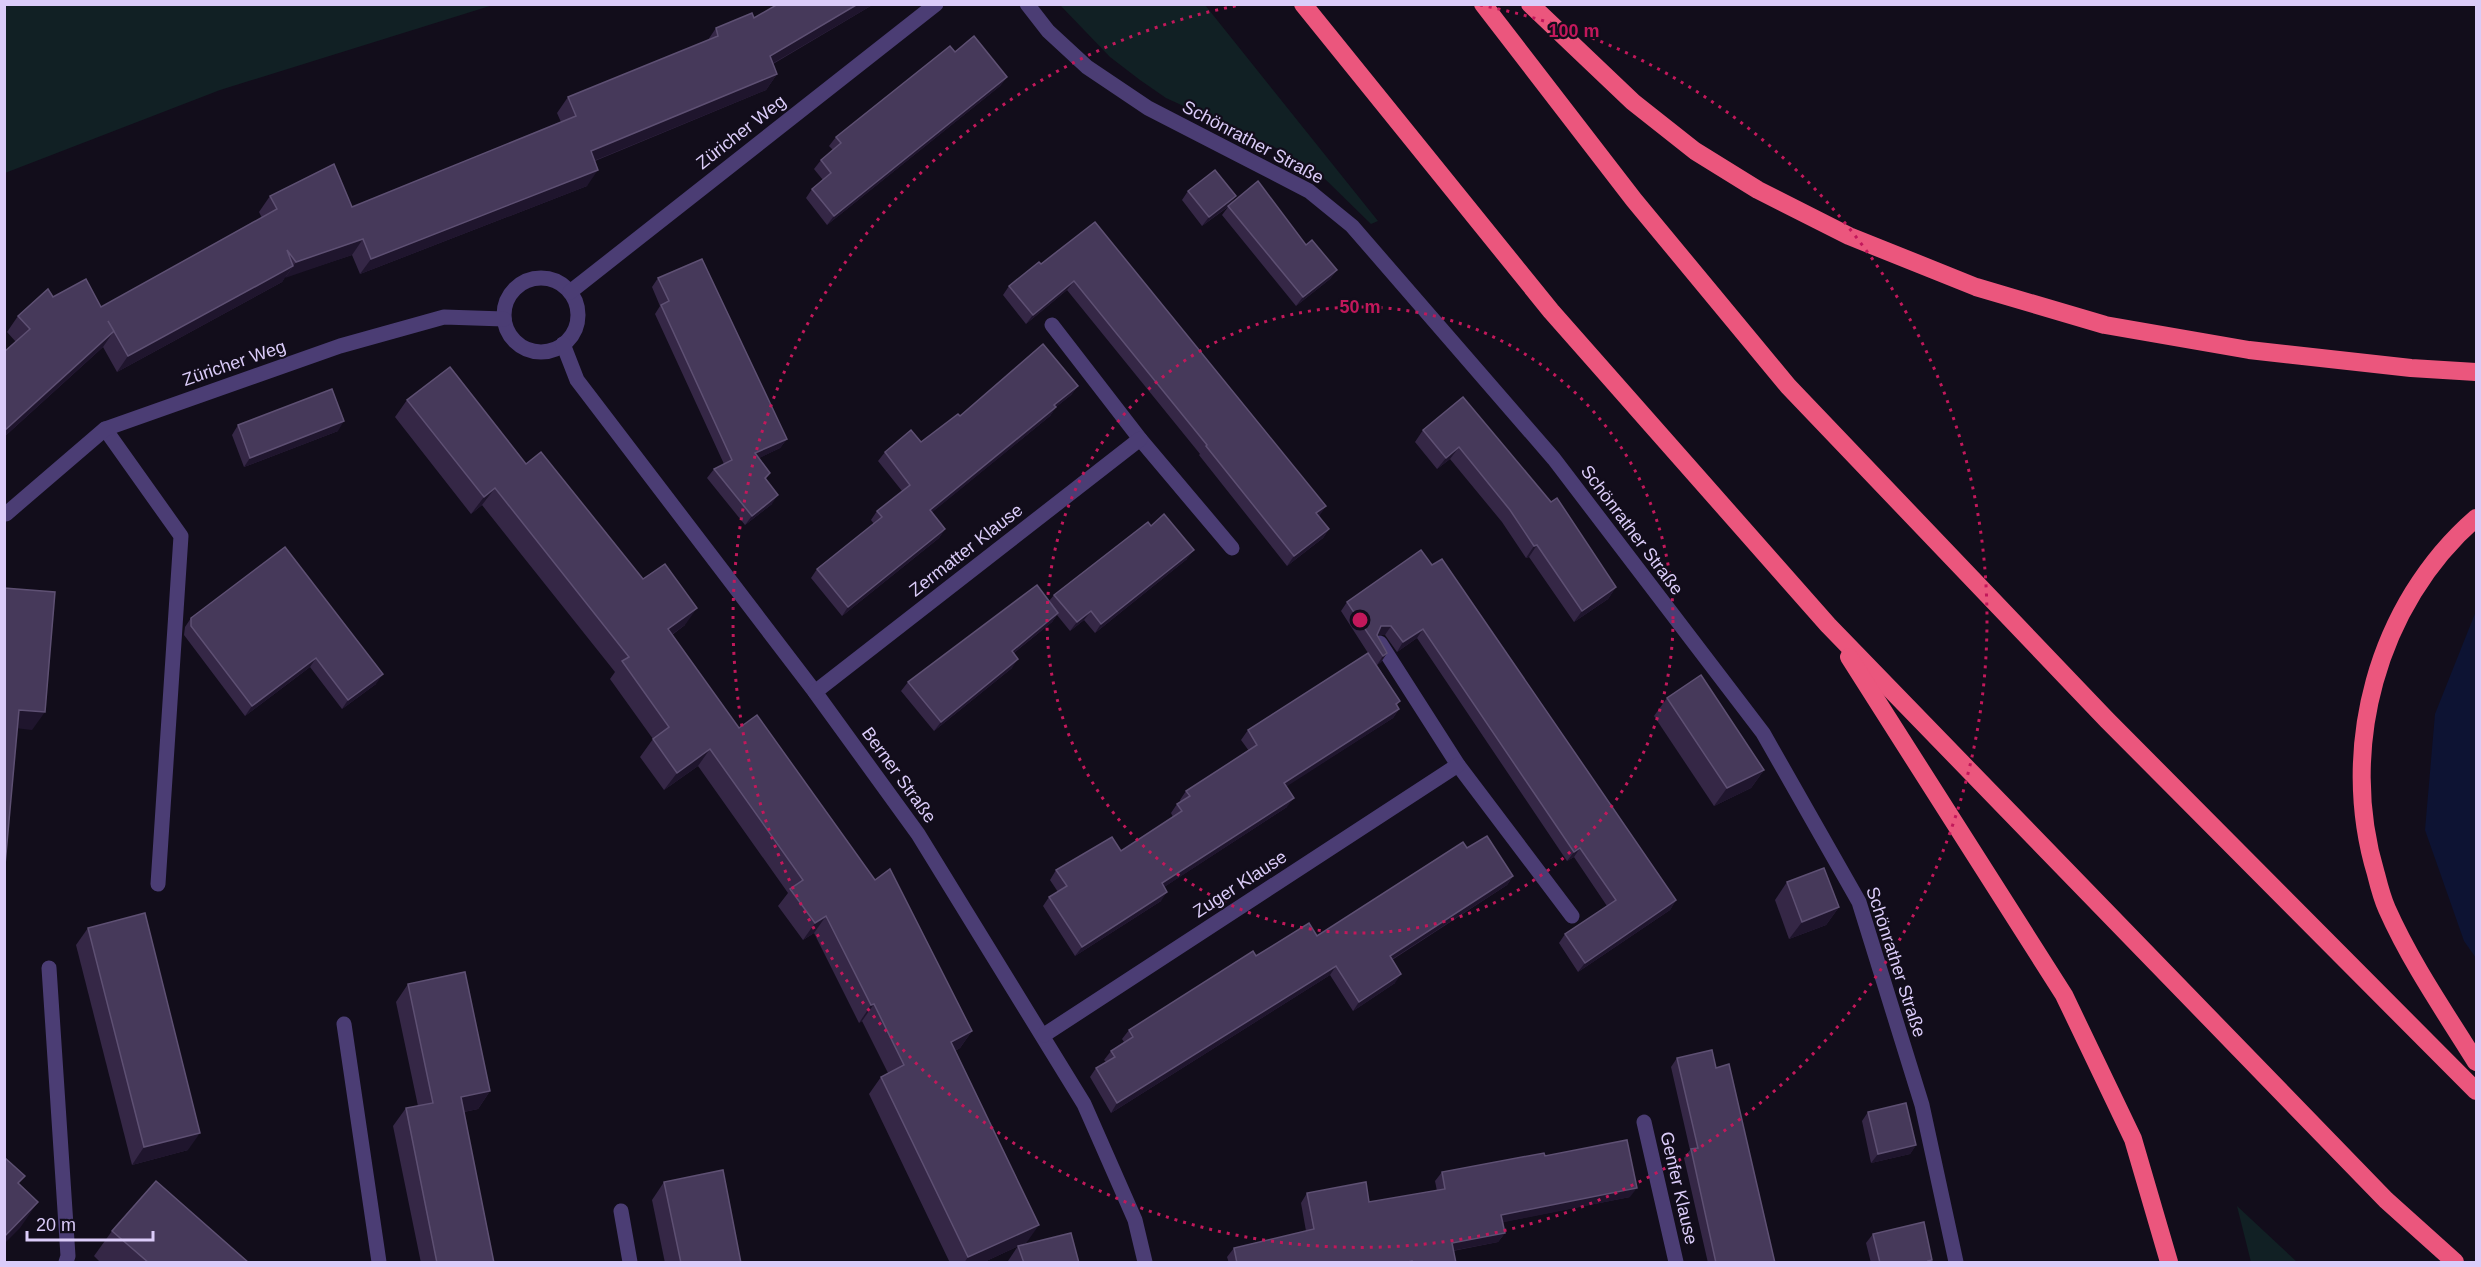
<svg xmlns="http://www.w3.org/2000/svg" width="2481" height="1267" viewBox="0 0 2481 1267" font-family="Arial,sans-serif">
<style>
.green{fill:#112024}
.water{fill:#0d1333}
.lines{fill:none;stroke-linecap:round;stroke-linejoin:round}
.minor{stroke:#4b3d74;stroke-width:15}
.highway{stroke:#eb567d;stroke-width:18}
.wall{fill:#352746}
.shaded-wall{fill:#1f152d}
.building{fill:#46395a;stroke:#5e5073;stroke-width:1.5}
.ring{fill:none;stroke:#c2185b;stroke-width:3;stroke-dasharray:3 6}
.labels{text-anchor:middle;stroke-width:4.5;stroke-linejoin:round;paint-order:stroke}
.street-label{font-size:18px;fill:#dbccf9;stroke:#120d1b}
.centre{fill:#c2185b;stroke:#120d1b;stroke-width:3}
.ring-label{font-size:18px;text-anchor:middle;font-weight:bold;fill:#c2185b;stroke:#120d1b;stroke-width:4.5;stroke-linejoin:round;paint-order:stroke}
</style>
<rect width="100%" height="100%" fill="#120d1b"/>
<g class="green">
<path d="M5,4H493V5L220,90L5,173Z"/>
<path d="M1060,5H1205L1378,221L1371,224L1325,179L1276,148L1166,98L1140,80L1110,57Z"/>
<path d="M2237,1206L2297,1262H2251Z"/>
</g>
<path class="water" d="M2476,611V958L2464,941L2425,830L2435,714Z"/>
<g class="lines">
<g class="minor">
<path d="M1027,4L1048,31L1087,67L1148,108L1309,191L1352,226L1554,459L1763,733L1859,902L1922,1105L1956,1262"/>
<circle cx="541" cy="315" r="37"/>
<path d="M570,292L936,4"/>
<path d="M1052,325L1140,439L1232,548"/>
<path d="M563,344L577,380L815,692L918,834L1084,1104L1135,1220L1145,1262"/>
<path d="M105,429L181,536L158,884"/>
<path d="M6,514L105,429L340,346L444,317L504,319"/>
<path d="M1380,643L1458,765L1572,916"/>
<path d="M815,692L1140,439"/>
<path d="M49,968L68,1256L66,1262"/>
<path d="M344,1024L379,1262"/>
<path d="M1044,1035L1458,765"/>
<path d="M1644,1122L1676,1262"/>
<path d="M621,1211L630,1262"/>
</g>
<g class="highway">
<path d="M1303,4L1551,311L1828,625L2386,1200L2455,1262"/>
<path d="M1483,4L1634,200L1788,386L2107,720L2476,1091"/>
<path d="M1530,4L1633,102L1695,151L1758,190L1849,236L1976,287L2105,325L2249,350L2411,368L2476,372"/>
<path d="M2476,518C2377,604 2338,749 2376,874C2379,886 2382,898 2387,909C2411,963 2445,1012 2476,1062"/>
<path d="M1849,657L2064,995L2133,1139L2169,1262"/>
</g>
</g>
<g class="wall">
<path d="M778,4H874L773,64L777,74L766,90L595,161L587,186L360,274L352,255L285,277L282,282L117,372L103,347L4,437V352L16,342L7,332L18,316L53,297L101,307L262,218L259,212L270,196L352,207L561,122L557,113L568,97L708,40L716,28L754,18Z"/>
<path d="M955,52L1007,77L1000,86L827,225L806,198L812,189L823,180L814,169L821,160L833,150L829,146L836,137Z"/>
<path d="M1188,191L1230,204L1306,245L1337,270L1330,279L1296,306L1222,215L1228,207L1202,226L1182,200Z"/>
<path d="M1095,222L1320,515L1318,516L1329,529L1323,538L1287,566L1199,455L1200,454L1067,290L1026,324L1003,295L1009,286L1041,264Z"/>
<path d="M658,278L787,439L780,448L759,458L770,473L766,479L772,504L745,525L707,478L714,469L724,464L655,314L660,306L652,287Z"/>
<path d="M1078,386L1071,395L1056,407L1050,416L932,512L945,529L939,538L842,616L811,578L817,569L874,524L871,520L877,511L902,491L878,461L885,452L921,442L960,416Z"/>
<path d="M1463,397L1616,587L1608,599L1574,622L1529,557L1526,558L1502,522L1450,459L1437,469L1415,442L1423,430Z"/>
<path d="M407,400L526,464L643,579L685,625L672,635L739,728L972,1031L960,1048L955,1051L1027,1242L982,1263H950L869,1094L881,1077L888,1073L862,1021L859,1023L814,933L803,940L778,906L788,893L698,766L664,790L640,757L653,739L610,679L615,672L482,505L471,514L395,417Z"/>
<path d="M238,425L338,431L244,467L232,435Z"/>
<path d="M1151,526L1187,559L1095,633L1084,620L1070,631L1057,615L1052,622L1014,653L1012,668L934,731L901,691L908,682L1049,601L1054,595Z"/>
<path d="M285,547L376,684L342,709L310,667L245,716L184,635L185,627L191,618Z"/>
<path d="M1421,550L1676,900L1670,910L1578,972L1559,943L1565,934L1607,906L1574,857L1567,861L1417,638L1397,652L1385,635H1377L1387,653L1381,662L1377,665L1400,701L1397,705L1399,709L1393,718L1286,786L1287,807L1164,887L1161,901L1075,956L1043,906L1049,897L1058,892L1050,880L1056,870L1121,851L1173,817L1171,813L1177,804L1181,802L1180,800L1186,791L1249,751L1241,740L1248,730L1368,653L1341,611L1347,602Z"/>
<path d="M1667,698L1764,770L1751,788L1714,806L1654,716Z"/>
<path d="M1467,848L1513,876L1507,885L1392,960L1395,983L1353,1011L1330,975L1111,1113L1090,1077L1096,1068L1106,1062L1104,1060L1111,1051L1124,1042L1122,1039L1129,1030L1256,956L1317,936Z"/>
<path d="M1787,882L1839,907L1826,925L1789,939L1775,900Z"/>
<path d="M88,928L188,1150L132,1165L76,945Z"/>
<path d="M408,984L490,1091L478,1109L464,1112L494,1263H421L393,1126L406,1108L418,1106L396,1002Z"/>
<path d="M1677,1058L1716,1068L1775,1263H1708L1684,1158L1690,1150L1671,1067Z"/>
<path d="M1868,1112L1916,1145L1910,1154L1871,1163L1862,1121Z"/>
<path d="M1545,1156L1630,1197L1503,1222L1505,1233L1498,1242L1453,1251L1456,1263H1229L1227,1257L1234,1248L1306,1231L1301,1203L1307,1193L1369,1202L1437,1191L1435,1181L1442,1172Z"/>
<path d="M664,1182L741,1263H665L652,1200Z"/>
<path d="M112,1231L249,1263H101L94,1256Z"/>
<path d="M1873,1234L1932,1260L1930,1263H1871L1866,1243Z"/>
<path d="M1018,1246L1079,1263H1008V1261Z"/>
</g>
<g class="shaded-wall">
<path d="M858,4H874L758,72L770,56Z"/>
<path d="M777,74L766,90L579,167L591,151Z"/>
<path d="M1007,77L1000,86L827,225L834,216Z"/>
<path d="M598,170L587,186L360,274L371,259Z"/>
<path d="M1236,196L1230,205L1202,226L1209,217Z"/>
<path d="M363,239L352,255L285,278L296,262Z"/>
<path d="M293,266L282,282L117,372L128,356Z"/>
<path d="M1337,270L1330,279L1296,306L1303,297Z"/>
<path d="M1074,281L1067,290L1026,324L1033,315Z"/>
<path d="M114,331L103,347L4,437V431Z"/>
<path d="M1078,386L1071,395L1056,407L1050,416L924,519L930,510Z"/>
<path d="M344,421L338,431L244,467L250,458Z"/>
<path d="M787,439L780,448L749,463L755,453Z"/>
<path d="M1459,447L1450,459L1437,469L1446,458Z"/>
<path d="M495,488L482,505L471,514L484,497Z"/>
<path d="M778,495L772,504L745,525L752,516Z"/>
<path d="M1326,506L1320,515L1310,522L1316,513Z"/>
<path d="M945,529L939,538L842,616L848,607Z"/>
<path d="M1329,529L1323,538L1287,566L1294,556Z"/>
<path d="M1537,545L1529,557L1526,558L1534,546Z"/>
<path d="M1194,550L1187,559L1095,633L1101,624Z"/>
<path d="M1616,587L1608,599L1574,622L1582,611Z"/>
<path d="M697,608L685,625L656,646L668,629Z"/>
<path d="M1091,611L1084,620L1070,631L1077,622Z"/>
<path d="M1058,613L1052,622L1005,660L1012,651Z"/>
<path d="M1381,626H1391L1385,635H1374Z"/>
<path d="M1423,629L1417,638L1397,652L1403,642Z"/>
<path d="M1387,653L1381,662L1377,665L1383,656Z"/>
<path d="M316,658L310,667L245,716L252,706Z"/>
<path d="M1018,659L1012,668L934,731L941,722Z"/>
<path d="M383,674L376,684L342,709L348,700Z"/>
<path d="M1399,709L1393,718L1278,792L1284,783Z"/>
<path d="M19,710L45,712L32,730L6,727Z"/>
<path d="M710,749L698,766L664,790L677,773Z"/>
<path d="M1764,770L1751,788L1714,806L1727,788Z"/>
<path d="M1294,798L1287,807L1155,893L1162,883Z"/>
<path d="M1580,848L1574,857L1567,861L1574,852Z"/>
<path d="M1513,876L1507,885L1383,965L1390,956Z"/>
<path d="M1167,892L1161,901L1075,956L1082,947Z"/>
<path d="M1676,900L1670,910L1578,972L1585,963Z"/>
<path d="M1839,907L1826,925L1789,939L1802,922Z"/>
<path d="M826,916L814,933L803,940L815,923Z"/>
<path d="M1336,966L1330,975L1111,1113L1117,1103Z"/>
<path d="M1401,974L1395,983L1353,1011L1359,1002Z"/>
<path d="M874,1004L862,1021L859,1023L871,1005Z"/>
<path d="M972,1031L960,1048L938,1060L951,1042Z"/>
<path d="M490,1091L478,1109L448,1115L461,1097Z"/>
<path d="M200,1133L188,1150L132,1165L144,1147Z"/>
<path d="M1916,1145L1910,1154L1871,1163L1878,1154Z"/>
<path d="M1637,1188L1630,1197L1495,1224L1501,1215Z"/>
<path d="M38,1202L20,1228L4,1244V1237Z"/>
<path d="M1039,1225L1027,1242L982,1263H964L968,1257Z"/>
<path d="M1505,1233L1498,1242L1446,1252L1452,1243Z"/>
</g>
<g class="building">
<path d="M778,4H858L770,56L777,74L591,151L598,170L371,259L363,239L296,262L287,250L293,266L128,356L108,321L114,331L4,431V352L30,329L18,316L48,289L53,297L86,279L101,307L277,209L270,196L334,164L352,207L576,116L568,97L718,36L716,28L752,13L754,18Z"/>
<path d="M974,36L1007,77L834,216L812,189L831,173L821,160L841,143L836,137L950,46L955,52Z"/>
<path d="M1215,170L1236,196L1209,217L1188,191Z"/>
<path d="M1258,181L1306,245L1312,240L1337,270L1303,297L1228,206Z"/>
<path d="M1095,222L1326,506L1316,513L1329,529L1294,556L1206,446L1207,445L1074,281L1033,315L1009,286L1039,262L1041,264Z"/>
<path d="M702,259L787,439L755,453L770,473L765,478L778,495L752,516L714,469L732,460L661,305L669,301L658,278Z"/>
<path d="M1043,344L1078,386L1054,405L1056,407L930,510L945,529L848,607L817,569L882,517L877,511L910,485L885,452L911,430L921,442L958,414L960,416Z"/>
<path d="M450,367L526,464L541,452L643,579L665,564L697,608L668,629L739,728L757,715L875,880L890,869L972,1031L951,1042L1039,1225L968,1257L881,1077L904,1065L874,1004L871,1005L826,916L815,923L790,889L803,880L710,749L677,773L653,739L669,727L622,661L629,657L495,488L484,497L407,400Z"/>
<path d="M332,389L344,421L250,458L238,425Z"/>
<path d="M1463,397L1551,502L1557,498L1616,587L1582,611L1537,545L1534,546L1510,510L1459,447L1446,458L1423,430Z"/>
<path d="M1164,514L1194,550L1101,624L1091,611L1077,622L1054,595L1148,522L1151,526Z"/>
<path d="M285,547L383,674L348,700L316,658L252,706L191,626V618Z"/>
<path d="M1421,550L1432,565L1442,559L1676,900L1585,963L1565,934L1616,900L1580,848L1574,852L1423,629L1403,642L1391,626H1381L1377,635L1387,653L1383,656L1347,602Z"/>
<path d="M1037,585L1058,613L1012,651L1018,659L941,722L908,682Z"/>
<path d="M4,588L55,592L45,712L19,710L4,876Z"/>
<path d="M1368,653L1400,701L1396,704L1399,709L1284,783L1294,798L1162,883L1167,892L1082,947L1049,897L1067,886L1056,870L1112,837L1121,851L1182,811L1177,804L1190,796L1186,791L1257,745L1248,730Z"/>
<path d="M1701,675L1764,770L1727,788L1667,698Z"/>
<path d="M1487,836L1513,876L1390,956L1401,974L1359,1002L1336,966L1117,1103L1096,1068L1115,1057L1111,1051L1133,1037L1129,1030L1253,951L1256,956L1309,923L1317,936L1463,842L1467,848Z"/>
<path d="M1824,868L1839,907L1802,922L1787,882Z"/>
<path d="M145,913L200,1133L144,1147L88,928Z"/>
<path d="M465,972L490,1091L461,1097L494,1263H437L406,1108L433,1103L408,984Z"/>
<path d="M1712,1050L1716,1068L1729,1064L1775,1263H1716L1691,1149L1698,1148L1677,1058Z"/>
<path d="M1906,1103L1916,1145L1878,1154L1868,1112Z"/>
<path d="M1627,1140L1637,1188L1501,1215L1505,1233L1452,1243L1456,1263H1412V1261L1404,1263H1237L1234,1248L1314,1229L1307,1193L1366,1182L1369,1202L1445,1189L1442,1172L1544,1153L1545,1156Z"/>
<path d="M4,1157L25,1176L18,1183L38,1202L4,1237Z"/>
<path d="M723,1170L741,1263H681L664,1182Z"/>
<path d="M156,1181L249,1263H149L112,1231Z"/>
<path d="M1924,1222L1932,1260L1928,1261L1929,1263H1880L1873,1234Z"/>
<path d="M1071,1233L1079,1263H1024L1018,1246Z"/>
</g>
<g class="ring">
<circle cx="1360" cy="620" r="313"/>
<path d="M1480 5A627 627 0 1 1 1240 5"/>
</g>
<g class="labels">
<g class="street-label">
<text transform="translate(741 132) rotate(-38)" y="6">Züricher Weg</text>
<text transform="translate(1253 142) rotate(28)" y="6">Schönrather Straße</text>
<text transform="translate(234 363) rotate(-19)" y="6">Züricher Weg</text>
<text transform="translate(1632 530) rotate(53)" y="6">Schönrather Straße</text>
<text transform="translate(966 550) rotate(-38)" y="6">Zermatter Klause</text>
<text transform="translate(899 775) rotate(54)" y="6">Berner Straße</text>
<text transform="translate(1240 884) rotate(-33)" y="6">Zuger Klause</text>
<text transform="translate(1896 962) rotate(72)" y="6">Schönrather Straße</text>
<text transform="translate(1679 1188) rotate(77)" y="6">Genfer Klause</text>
</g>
</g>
<circle cx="1360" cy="620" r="9" class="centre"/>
<g class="ring-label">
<text x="1574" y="37">100 m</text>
<text x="1360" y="313">50 m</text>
</g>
<rect width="2481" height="1267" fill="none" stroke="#dbccf9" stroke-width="12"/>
<path d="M27 1231v9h126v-9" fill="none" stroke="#dbccf9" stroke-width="3"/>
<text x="36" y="1231" font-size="18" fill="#dbccf9" stroke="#120d1b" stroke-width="4.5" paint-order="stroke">20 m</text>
</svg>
